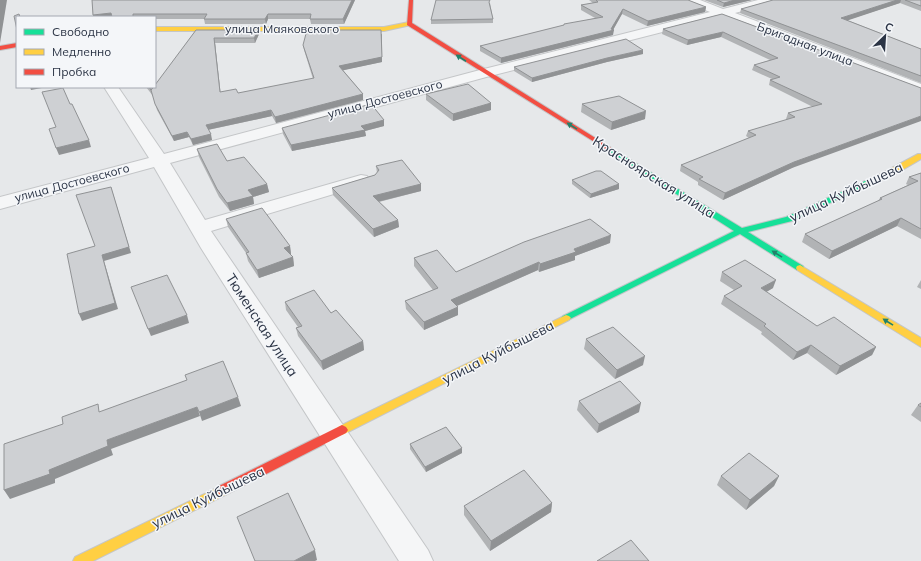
<svg xmlns="http://www.w3.org/2000/svg" width="921" height="561" viewBox="0 0 921 561" font-family="Mulish,sans-serif">
<style>
.lines{fill:none;stroke-linecap:round;stroke-linejoin:round}
.street-casing{stroke:#c4c6c8;stroke-width:2}
.fast-casing{stroke:#c4c6c8;stroke-width:2}
.slow-casing{stroke:#c4c6c8;stroke-width:2}
.jam-casing{stroke:#c4c6c8;stroke-width:2}
.street{fill:#f5f6f7;fill-rule:evenodd}
.fast{fill:#16e098;fill-rule:evenodd}
.slow{fill:#ffcf43;fill-rule:evenodd}
.jam{fill:#f24e42;fill-rule:evenodd}
.wall{fill:#b1b3b5}
.shaded-wall{fill:#909294}
.building{fill:#ced0d3;stroke:#909294}
.oneway{fill:#22816a}
.labels{text-anchor:middle;stroke-width:3;stroke-linejoin:round;paint-order:stroke}
.far-street-label{font-size:12px;fill:#2b3445;stroke:#f4f6f9}
.street-label{font-size:14px;fill:#2b3445;stroke:#f4f6f9}
</style>
<rect width="100%" height="100%" fill="#e6e8ea"/>
<g class="lines">
<g class="street-casing">
<path id="street" d="M683,0H700L723,9L758,0H778L776,2L735,13L921,84V93L721,17L490,76L170,163L205,220L361,175L367,176L370,180L367,184L211,231L428,550L433,561H399L201,248L154,167L0,209V197L149,158L104,87H118L164,154L480,70L710,12L685,2Z"/>
</g>
<g class="fast-casing">
<path id="fast" d="M611,148L742,228L786,217L865,181H868L872,183L792,221L748,232L803,266L804,268L803,270H797L740,234L566,321L563,320L561,318L563,316L734,231L609,151V149Z"/>
</g>
<g class="slow-casing">
<g id="slow">
<path d="M409,22L412,24L411,25L384,31H155V27H384Z"/>
<path d="M918,154H921V159L892,176L871,185H868L864,183Z"/>
<path d="M800,265L921,338V347L797,270L796,268L797,266Z"/>
<path d="M566,315L569,316L571,318L569,320L346,433L342,435L338,433L336,430L338,427Z"/>
<path d="M223,485L227,486L229,490L227,494L93,561H73L75,557Z"/>
</g>
</g>
<g class="jam-casing">
<g id="jam">
<path d="M409,0H413L412,23L613,149V151H609L407,25Z"/>
<path d="M17,43V47L0,50V46Z"/>
<path d="M342,425L346,427L348,430L346,433L227,494L223,495L219,494L217,490L219,486Z"/>
</g>
</g>
<use href="#street" class="street"/>
<use href="#fast" class="fast"/>
<use href="#slow" class="slow"/>
<use href="#jam" class="jam"/>
</g>
<g class="wall">
<path d="M92,0H355L344,24H311L310,19H268L266,24H205L204,19H155V17H93Z"/>
<path d="M589,0H688L706,7L705,12L647,26L622,14L613,30V35L501,63L480,51V46L595,18L581,10V5L593,3Z"/>
<path d="M704,0H752L723,7Z"/>
<path d="M773,0H921V11L900,3L847,20L921,49V83L740,13L741,9Z"/>
<path d="M490,3L493,19V23L431,24V20Z"/>
<path d="M722,14L921,88L792,168L723,200L698,185V182L680,171L681,165L749,138L746,136L748,131L787,120L786,119L788,113L813,107L769,85L770,80L772,79L752,70L754,65L770,60L721,37L687,45L662,34L663,29Z"/>
<path d="M196,30H259V34L255,43H215L220,92L238,93L313,79L304,50L303,45L382,34V62L343,70L363,94V100L276,123L272,116L208,130L212,140L193,145L189,137L174,141L157,110L153,96L146,87H151L152,90Z"/>
<path d="M643,54L607,62L532,82L514,71V67Z"/>
<path d="M426,94L491,103V110L453,121L426,100Z"/>
<path d="M582,104L645,119L611,130L581,112Z"/>
<path d="M384,120V126L365,131L366,136L292,151L283,134L282,128Z"/>
<path d="M197,149L227,161L267,184L269,192L253,197L254,204L230,211L219,197L199,157Z"/>
<path d="M376,166L421,184V191L379,202L398,220L399,227L374,237L333,195L332,188L375,175L377,173Z"/>
<path d="M921,173V239L897,226L829,259L802,242L805,234L878,201L880,198L908,185L906,184L909,177Z"/>
<path d="M572,180L619,184V189L590,198L572,184Z"/>
<path d="M226,219L290,246L291,254H290L293,257L294,266L259,278L248,261L246,253L228,227Z"/>
<path d="M610,243L575,256V260L539,272L538,270L457,306L458,315L424,330L406,309L405,301L433,290L414,266V258L456,272Z"/>
<path d="M722,272L773,288L766,292L817,326L876,347L872,355L836,375L807,353L793,360L761,334L762,332L721,304L724,296L734,290L720,281Z"/>
<path d="M921,280V289L917,287Z"/>
<path d="M285,302L331,313L363,341L364,350L323,370L298,336L296,328L298,327L286,310Z"/>
<path d="M586,339L643,365L615,379L584,349Z"/>
<path d="M579,401L639,412L597,433L577,410Z"/>
<path d="M921,403V422L911,415L918,405Z"/>
<path d="M410,444L462,448V453L426,472L410,449Z"/>
<path d="M721,476H779L774,486L746,510L717,485Z"/>
<path d="M552,503L551,512L490,551L464,515V506Z"/>
</g>
<g class="shaded-wall">
<path d="M0,0H7L0,43Z"/>
<path d="M352,0H355L344,24L343,19Z"/>
<path d="M735,0H752L723,7L724,3Z"/>
<path d="M897,0H901L900,3L840,23L841,18Z"/>
<path d="M706,7L705,12L647,26L648,21Z"/>
<path d="M623,9L622,14L613,30H614L613,35L501,63V58L611,29Z"/>
<path d="M111,13L112,17H93V15Z"/>
<path d="M268,14V19L266,24L265,19Z"/>
<path d="M259,30V34L255,43L254,38Z"/>
<path d="M723,32L721,37L687,45L688,40Z"/>
<path d="M382,34V62L340,71L339,66Z"/>
<path d="M214,38L215,43L221,97L220,92Z"/>
<path d="M643,50V54L607,62L532,82V78L607,58Z"/>
<path d="M30,87H47L31,90Z"/>
<path d="M363,94V100L276,123L275,117Z"/>
<path d="M491,103V110L453,121V114Z"/>
<path d="M271,110L272,116L207,130L206,125Z"/>
<path d="M646,111L645,119L611,130L612,122Z"/>
<path d="M921,116V121L792,168L723,200L725,193L794,162Z"/>
<path d="M384,120V126L365,131L366,136L292,151L291,145Z"/>
<path d="M187,132L189,137L174,141L172,136Z"/>
<path d="M211,134L212,140L193,145L191,139Z"/>
<path d="M89,140L91,147L59,155L56,148Z"/>
<path d="M267,184L269,192L253,197L254,204L230,211L227,203L248,190Z"/>
<path d="M421,184V191L373,203V196Z"/>
<path d="M619,184V189L590,198L591,194Z"/>
<path d="M111,187L131,253L104,261L118,309L82,321L79,314L102,255Z"/>
<path d="M901,218L897,226L829,259L832,251Z"/>
<path d="M398,220L399,227L374,237L373,229Z"/>
<path d="M611,235L610,243L575,256V260L539,272L540,264L574,249Z"/>
<path d="M290,246L291,254L286,256L284,248Z"/>
<path d="M293,257L294,266L259,278L257,270Z"/>
<path d="M539,262L538,270L452,308L451,300Z"/>
<path d="M776,280L773,288L758,297L761,288Z"/>
<path d="M458,307V315L424,330V322Z"/>
<path d="M187,315L189,323L151,336L148,329Z"/>
<path d="M363,341L364,350L323,370L321,361Z"/>
<path d="M811,345L807,353L793,360L797,352Z"/>
<path d="M876,347L872,355L836,375L840,366Z"/>
<path d="M645,356L643,365L615,379L617,370Z"/>
<path d="M238,397L241,406L202,421L199,412Z"/>
<path d="M641,403L639,412L597,433L599,424Z"/>
<path d="M197,407L200,416L111,449L113,455L55,479V483L10,499L4,490L49,470L107,440Z"/>
<path d="M462,448V453L426,472L425,467Z"/>
<path d="M779,476L774,486L746,510L750,500Z"/>
<path d="M552,503L551,512L490,551L491,541Z"/>
<path d="M315,550L317,560L315,561H294Z"/>
</g>
<g class="building">
<path d="M92,0H352L343,19H310L311,14H268L265,19H204L207,14H133V17H112L111,13L93,15Z"/>
<path d="M436,0H490L489,2L493,19L431,20Z"/>
<path d="M596,0H688L706,7L648,21L623,9L611,29L614,30L501,58L480,46L564,25V24L603,17L581,5L598,2Z"/>
<path d="M717,0H735L724,3Z"/>
<path d="M773,0H897L841,18L921,49V76L741,9Z"/>
<path d="M905,0H921V6Z"/>
<path d="M19,14L20,17H17V30L14,16Z"/>
<path d="M722,14L921,88V116L794,162L725,193L699,179L703,177L681,165L756,135L748,131L795,117L788,113L822,104L770,80L780,77L754,65L778,58L723,32L688,40L663,29Z"/>
<path d="M196,30H259L254,38H214L220,92L236,89L238,93L314,78L303,45L307,30H381L382,57L339,66L363,94L275,117L271,110L206,125L211,134L191,139L187,132L172,136L155,104L151,90L149,87H151V90L154,87H155V85Z"/>
<path d="M626,39L643,50L607,58L532,78L514,67Z"/>
<path d="M468,84L491,103L453,114L426,94Z"/>
<path d="M63,88L70,104H72L89,140L56,148L49,129L56,127L42,92Z"/>
<path d="M619,96L646,111L612,122L582,104Z"/>
<path d="M371,104L384,120L361,126L365,130L291,145L282,128Z"/>
<path d="M217,144L227,161L244,157L267,184L248,190L253,196L227,203L217,189L197,149Z"/>
<path d="M402,160L421,184L373,196L398,220L373,229L332,188L375,175L379,170L376,166Z"/>
<path d="M596,171H601L619,184L591,194L572,180Z"/>
<path d="M921,173V229L901,218L832,251L805,234L882,199L880,198L918,181L909,177Z"/>
<path d="M111,187L129,247L102,255L115,303L79,314L67,254L95,246L76,195Z"/>
<path d="M262,208L290,246L284,248L293,257L257,270L246,253L249,252L226,219Z"/>
<path d="M590,219L611,235L574,249L576,252L540,264L539,262L451,300L458,307L424,322L405,301L438,288L414,258L437,250L456,272L524,242Z"/>
<path d="M745,260L776,280L761,288L817,326L834,317L876,347L840,366L811,345L797,352L764,326L766,324L724,296L742,286L722,272Z"/>
<path d="M167,275L187,315L148,329L131,287Z"/>
<path d="M314,290L331,313L336,310L363,341L321,361L296,328L302,326L285,302Z"/>
<path d="M613,327L645,356L617,370L586,339Z"/>
<path d="M223,361L238,397L199,412L197,407L107,440L108,446L49,470L50,474L4,490V444L63,424L62,417L98,404L99,412L187,380L185,375Z"/>
<path d="M620,381L641,403L599,424L579,401Z"/>
<path d="M921,403V407L918,405Z"/>
<path d="M446,427L462,448L425,467L410,444Z"/>
<path d="M749,453L779,476L750,500L721,476Z"/>
<path d="M524,470L552,503L491,541L464,506Z"/>
<path d="M288,493L315,550L294,561H255L237,517Z"/>
<path d="M631,540L649,561H597Z"/>
</g>
<defs><path id="oneway-solid" d="M-6-.8H1V-3.2L6.5 0L1 3.2V.8H-6Z"/></defs>
<g class="oneway">
<use href="#oneway-solid" transform="translate(461 58) rotate(-147)"/>
<use href="#oneway-solid" transform="translate(572 126) rotate(-148)"/>
<use href="#oneway-solid" transform="translate(777 254) rotate(-148)"/>
<use href="#oneway-solid" transform="translate(888 322) rotate(-148)"/>
</g>
<g class="labels">
<g class="far-street-label">
<text x="282" y="33">улица Маяковского</text>
<text transform="translate(805 44) rotate(21)" y="4">Бригадная улица</text>
<text transform="translate(385 99) rotate(-15)" y="4">улица Достоевского</text>
<text transform="translate(72 183) rotate(-15)" y="4">улица Достоевского</text>
</g>
<g class="street-label">
<text transform="translate(654 177) rotate(32)" y="5">Красноярская улица</text>
<text transform="translate(846 192) rotate(-25)" y="5">улица Куйбышева</text>
<text transform="translate(262 325) rotate(57)" y="5">Тюменская улица</text>
<text transform="translate(498 352) rotate(-27)" y="5">улица Куйбышева</text>
<text transform="translate(208 497) rotate(-26)" y="5">улица Куйбышева</text>
</g>
</g>
<rect x="16" y="16" width="140" height="72" fill="#f4f6f9" stroke="#a4a8b1"/>
<rect x="24" y="29" width="20" height="6" fill="#16e098" stroke="#a4a8b1"/>
<text x="52" y="36" font-size="12" fill="#2b3445">Свободно</text>
<rect x="24" y="49" width="20" height="6" fill="#ffcf43" stroke="#a4a8b1"/>
<text x="52" y="56" font-size="12" fill="#2b3445">Медленно</text>
<rect x="24" y="69" width="20" height="6" fill="#f24e42" stroke="#a4a8b1"/>
<text x="52" y="76" font-size="12" fill="#2b3445">Пробка</text>
<g transform="translate(885 36) rotate(25)" stroke="#f4f6f9" stroke-width="3" paint-order="stroke">
<path d="M0-3L7 15L0 10L-7 15Z" fill="#2b3445"/>
<text y="-6" font-size="11" font-weight="bold" text-anchor="middle" fill="#2b3445">С</text>
</g>
</svg>
